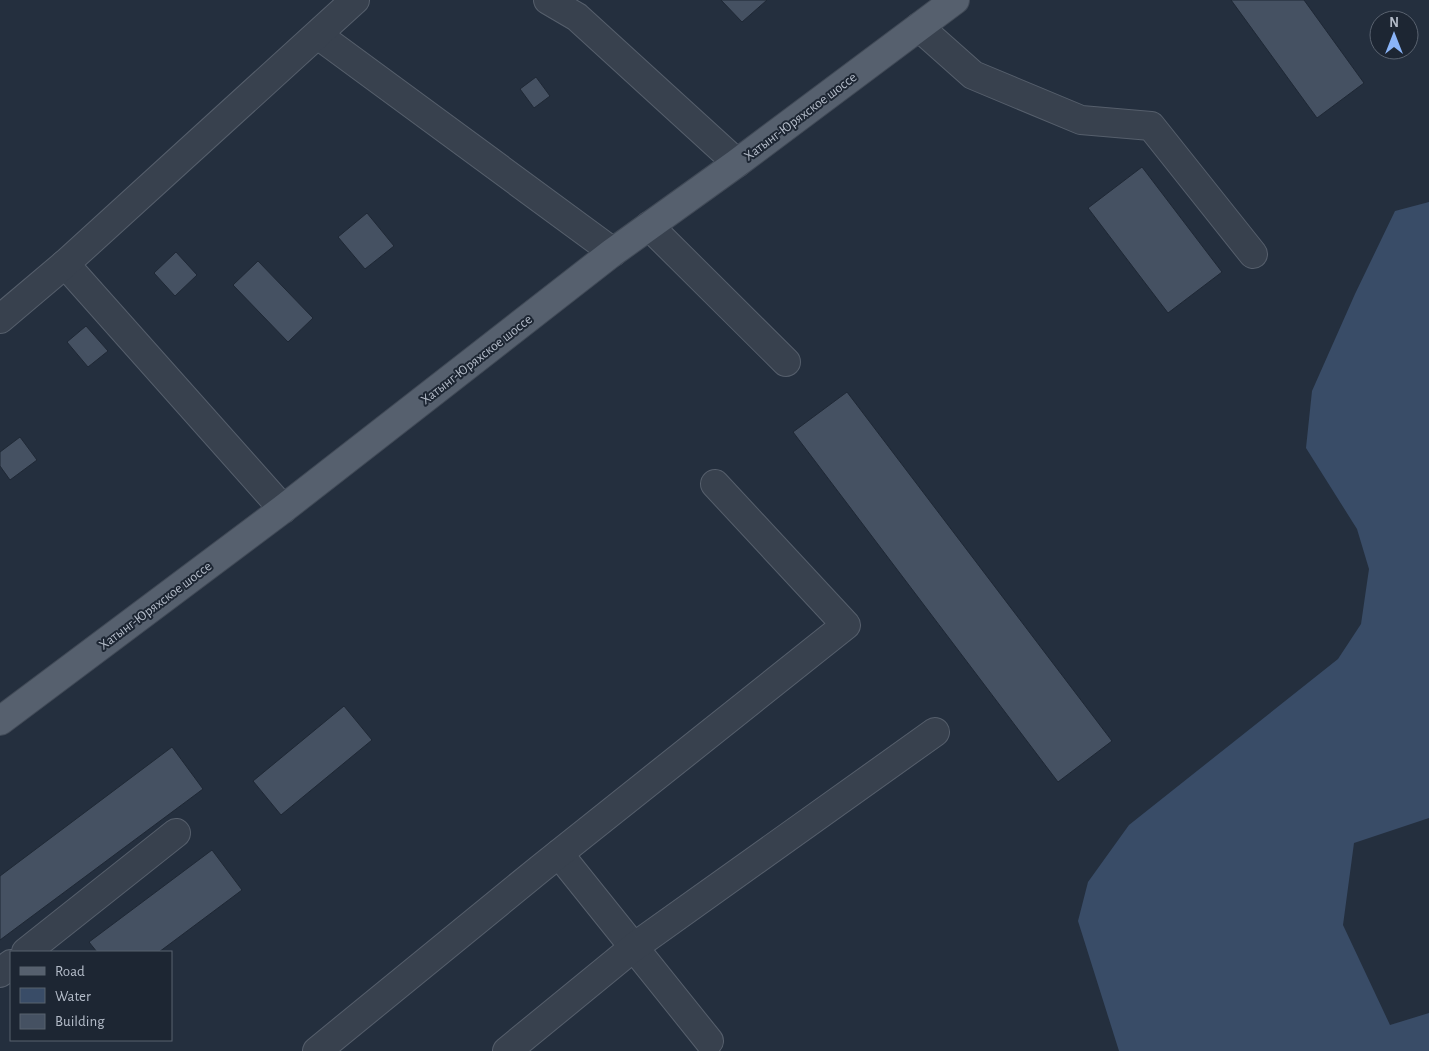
<svg xmlns="http://www.w3.org/2000/svg" width="1429" height="1051" viewBox="0 0 1429 1051" font-family="'Alegreya Sans',sans-serif">
<style>
.water{fill:#394c67}
.building{fill:#455162;stroke:#1f2835}
.lines{fill:none;stroke-linecap:round;stroke-linejoin:round}
.minor-casing{stroke:#565f6c;stroke-width:30}
.major-casing{stroke:#414a57;stroke-width:30}
.minor{stroke:#38414e;stroke-width:28}
.major{stroke:#56606e;stroke-width:28}
.labels{text-anchor:middle;stroke-width:4;stroke-linejoin:round;paint-order:stroke}
.street-label{font-size:14px;fill:#b4bcc9;stroke:#1d2633}
</style>
<rect width="100%" height="100%" fill="#242f3e"/>
<path class="water" d="M1429,202V818L1354,843L1343,925L1390,1025L1429,1013V1051H1119L1078,921L1088,882L1129,825L1338,659L1361,624L1369,569L1357,529L1306,448L1312,391L1355,294L1395,211Z"/>
<g class="building">
<path d="M721,0H767L742,22Z"/>
<path d="M1231,0H1304L1364,83L1317,118Z"/>
<path d="M536,77L550,96L534,108L520,89Z"/>
<path d="M1142,167L1222,272L1168,313L1088,208Z"/>
<path d="M367,213L394,246L365,269L338,237Z"/>
<path d="M176,252L197,275L175,296L154,273Z"/>
<path d="M258,261L313,318L288,342L233,285Z"/>
<path d="M86,326L108,351L88,367L67,342Z"/>
<path d="M847,392L1112,741L1058,782L793,432Z"/>
<path d="M20,437L37,460L10,480L0,466V452Z"/>
<path d="M344,706L372,740L281,815L253,781Z"/>
<path d="M172,747L203,789L0,940V876Z"/>
<path d="M212,850L242,890L159,952H97L89,942Z"/>
</g>
<g class="lines">
<g class="minor-casing">
<g id="minor">
<path d="M548,0L577,17L737,163"/>
<path d="M919,27L973,75L1081,120L1151,126L1253,254"/>
<path d="M318,35L613,252"/>
<path d="M649,226L786,362"/>
<path d="M65,264L283,509"/>
<path d="M0,319L65,264L355,0"/>
<path d="M559,854L709,1041"/>
<path d="M26,952L176,833"/>
<path d="M0,973L11,964"/>
<path d="M317,1051L541,868L846,625L715,484"/>
<path d="M507,1051L634,947L935,732"/>
</g>
</g>
<g class="major-casing">
<path id="major" d="M0,721L283,509L613,252L737,163L955,0"/>
</g>
<use href="#minor" class="minor"/>
<use href="#major" class="major"/>
</g>
<g class="labels">
<g class="street-label">
<text transform="translate(800 116) rotate(-37)" y="5">Хатынг-Юряхское шоссе</text>
<text transform="translate(476 359) rotate(-38)" y="5">Хатынг-Юряхское шоссе</text>
<text transform="translate(155 605) rotate(-37)" y="5">Хатынг-Юряхское шоссе</text>
</g>
</g>
<rect x="10" y="951" width="162" height="90" fill="#1d2633" stroke="#59626f"/>
<rect x="20" y="967" width="25" height="8" fill="#56606e" stroke="#59626f"/>
<text x="55" y="976" font-size="15" fill="#b4bcc9">Road</text>
<rect x="20" y="988" width="25" height="15" fill="#394c67" stroke="#59626f"/>
<text x="55" y="1001" font-size="15" fill="#b4bcc9">Water</text>
<rect x="20" y="1014" width="25" height="15" fill="#455162" stroke="#59626f"/>
<text x="55" y="1026" font-size="15" fill="#b4bcc9">Building</text>
<g transform="translate(1394 35)"><circle r="24" fill="#1d2633" stroke="#59626f"/>
<path d="M0-4L9 19L0 12L-9 19Z" fill="#8ab4f8"/>
<text y="-8" font-size="14" font-weight="bold" text-anchor="middle" fill="#b4bcc9">N</text>
</g>
</svg>
